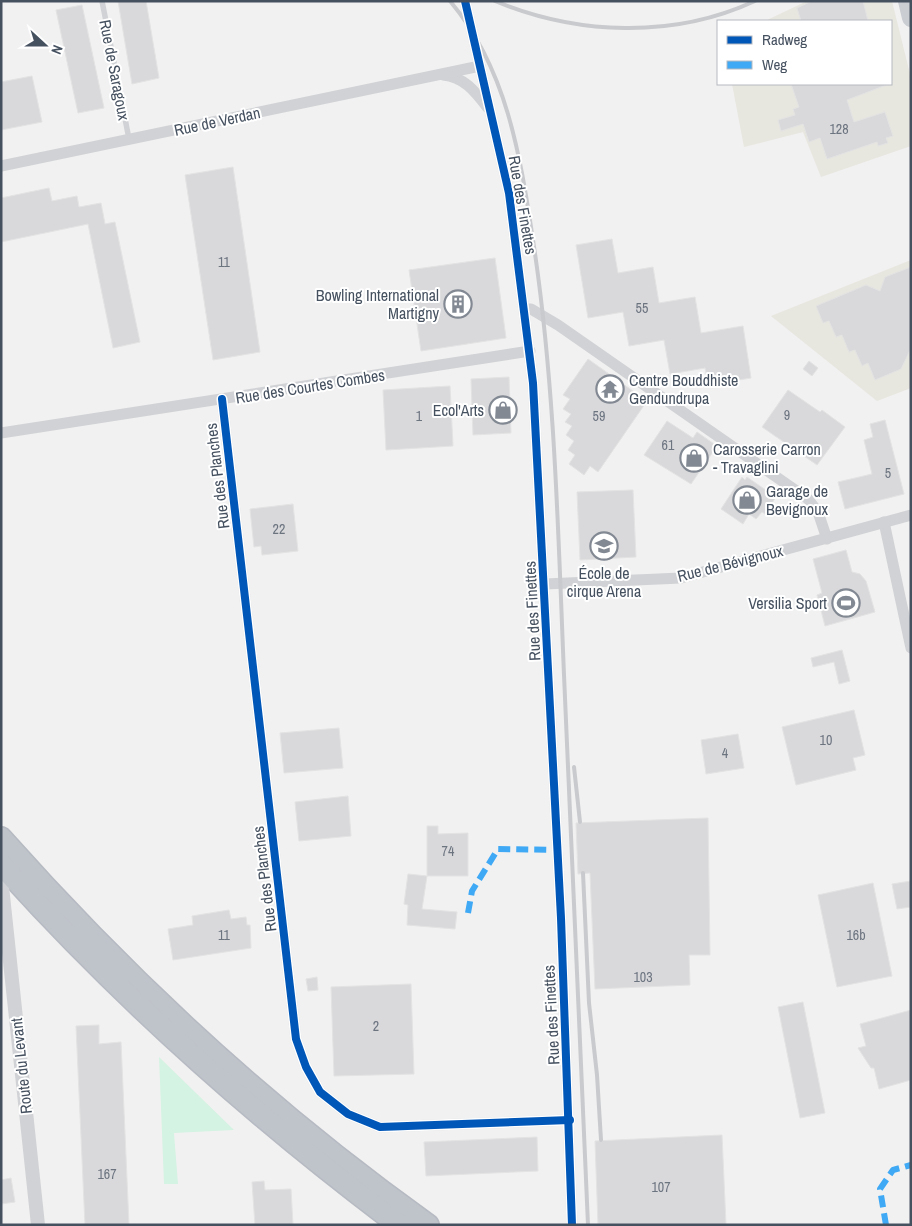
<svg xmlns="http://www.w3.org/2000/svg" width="912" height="1226" viewBox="0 0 912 1226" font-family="'Archivo Narrow',sans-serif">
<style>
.commercial{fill:#e7e6df}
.green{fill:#d4f3e3}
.building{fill:#d9d9db;stroke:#e3e3e4}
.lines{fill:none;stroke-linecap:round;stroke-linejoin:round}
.motorway-casing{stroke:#b6bac2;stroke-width:24}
.service{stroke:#d0d2d5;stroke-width:5.5}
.minor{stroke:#d0d2d5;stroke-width:11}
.tertiary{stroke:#d0d2d5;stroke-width:14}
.primary{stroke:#cacdd2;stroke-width:18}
.motorway{stroke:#bfc3ca;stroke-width:21}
.rail{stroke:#c8cacd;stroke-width:4}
.quiet{stroke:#3fa9f5;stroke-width:6;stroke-dasharray:12 6;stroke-linecap:butt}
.cycleway-casing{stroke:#fff;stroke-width:11}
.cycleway{stroke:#0057b8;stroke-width:8}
.labels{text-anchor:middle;stroke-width:4;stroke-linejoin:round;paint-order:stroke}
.number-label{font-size:14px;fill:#6c7480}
.street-label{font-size:16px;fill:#465160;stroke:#fff}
.poi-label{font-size:16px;fill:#465160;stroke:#fff;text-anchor:end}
</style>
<rect width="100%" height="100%" fill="#f2f1f1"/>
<g class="commercial">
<path d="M807,1H892L911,78V146L821,177L803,132L744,147L732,84H891V21H765Z"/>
<path d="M911,260V388L877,401L771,316Z"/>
</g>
<path class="green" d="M159,1057L234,1130L174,1133L178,1184H164Z"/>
<g class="building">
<path d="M118,1H146L159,78L132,84Z"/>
<path d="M812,1H863L868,21H801L797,8Z"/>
<path d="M82,5L104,108L78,113L56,10Z"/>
<path d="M32,76L42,122L1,130V82Z"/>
<path d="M791,84H889L847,100L854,122L885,112L893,136L886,138L888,143L878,146L877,142L827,159L820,138L809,142L803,124L781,131L778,120L795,115L793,109L799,107Z"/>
<path d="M233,167L260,352L213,360L185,175Z"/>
<path d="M49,188L52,201L77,196L79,207L101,203L105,224L115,222L140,342L113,348L88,224L1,242V198Z"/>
<path d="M612,239L618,273L653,267L659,303L695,297L701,333L743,326L751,378L708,385L705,368L670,374L664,340L629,346L623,312L588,318L576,245Z"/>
<path d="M495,258L506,338L421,351L409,270Z"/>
<path d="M911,267V348L901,369L875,380L868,363L862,366L855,350L849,352L842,335L836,337L829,321L823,323L816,306L866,285L880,291L885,277Z"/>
<path d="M588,359L647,401L598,472L590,466L584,475L569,464L575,455L568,450L574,441L566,435L572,426L565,422L571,414L563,409L570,399L563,395Z"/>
<path d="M809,361L818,368L812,376L803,369Z"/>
<path d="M509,377L511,433L473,435L471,379Z"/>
<path d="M450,386L453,446L386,450L383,390Z"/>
<path d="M788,390L820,412L822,410L845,427L817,465L762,427Z"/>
<path d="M885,420L904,494L845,509L838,482L872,474L864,440L873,437L870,424Z"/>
<path d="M667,421L693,438L697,432L717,446L691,484L644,455Z"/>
<path d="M742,477L745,480L747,477L776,497L765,514L762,512L756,519L749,514L743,524L721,509Z"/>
<path d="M633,490L636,557L580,560L577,492Z"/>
<path d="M293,504L298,551L262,555L261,546L254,547L250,509Z"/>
<path d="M846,550L852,572L860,574L866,581L875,612L825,626L817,595L822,593L813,559Z"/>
<path d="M842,650L850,681L839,684L834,662L813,667L811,658Z"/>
<path d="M854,710L865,755L853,758L856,770L796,785L782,727Z"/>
<path d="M339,728L343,768L284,773L280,733Z"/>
<path d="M738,734L744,768L706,774L701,740Z"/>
<path d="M348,796L351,836L299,841L295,802Z"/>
<path d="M708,818L710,955H689L690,985L595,989L590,873L578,874L576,823Z"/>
<path d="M427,826H438V834L468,833V876H427Z"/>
<path d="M408,874L427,876L422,909L457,912L455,929L407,925L408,905L404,904Z"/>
<path d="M911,881V907L897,909L892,884Z"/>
<path d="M873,883L892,976L837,987L818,895Z"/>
<path d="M229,910L231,919L246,917L247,925H250L251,948L173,960L168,929L193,925L192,916Z"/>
<path d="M317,977L318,990L308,991L306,979Z"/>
<path d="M411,984L414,1074L334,1076L331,987Z"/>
<path d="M803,1002L825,1113L800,1118L778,1007Z"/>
<path d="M911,1010V1080L879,1089L874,1068H871L858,1048L866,1046L860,1024Z"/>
<path d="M99,1025V1044L121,1042L129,1225H85L76,1026Z"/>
<path d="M722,1135L726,1225H598L595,1141Z"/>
<path d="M537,1137L538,1171L426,1176L424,1142Z"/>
<path d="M11,1178L15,1202L1,1204V1180Z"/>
<path d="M264,1181L265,1190L291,1189L293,1225H255L252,1182Z"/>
</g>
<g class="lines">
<g class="motorway-casing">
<g id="motorway">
<path d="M1,838C129,982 271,1113 428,1225"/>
<path d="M1,864C121,998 255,1117 399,1225"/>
</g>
</g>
<path class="service" d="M102,1L129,139"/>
<g class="minor">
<path d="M465,1L509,193L533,383L561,918L572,1225"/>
<path d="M443,75C464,77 475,91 487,107"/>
<path d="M1,166L480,66"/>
<path d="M525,309H531L558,325L808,499L818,512L827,539"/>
<path d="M222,399L296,1039L306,1067L320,1092L348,1114L380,1127L570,1120"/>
<path d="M1,433L530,351"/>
<path d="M884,522L911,648"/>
<path d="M545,584L681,578L911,515"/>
</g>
<path class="tertiary" d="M1,877L38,1225"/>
<path class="primary" d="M907,1L911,18"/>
<use href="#motorway" class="motorway"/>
<g class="rail">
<path d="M450,1C507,69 520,155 533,240C555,384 558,530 564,675C572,859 580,1042 588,1225"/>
<path d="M495,1C577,35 673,39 755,1"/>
<path d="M574,767L580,822"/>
<path d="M583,873L589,1003L597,1075L601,1140"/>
</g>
<g class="quiet">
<path d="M468,913L472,891L498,849L558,850"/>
<path d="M886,1225L880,1189L893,1170L911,1165"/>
</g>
<g class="cycleway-casing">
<g id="cycleway">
<path d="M465,1L509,193L533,383L561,918L572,1225"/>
<path d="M222,399L296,1039L306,1067L320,1092L348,1114L380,1127L570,1120"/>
</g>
</g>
<use href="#cycleway" class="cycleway"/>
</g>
<defs>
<g id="building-ring" transform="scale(1.4375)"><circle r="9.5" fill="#fff" stroke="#828993" stroke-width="1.5"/><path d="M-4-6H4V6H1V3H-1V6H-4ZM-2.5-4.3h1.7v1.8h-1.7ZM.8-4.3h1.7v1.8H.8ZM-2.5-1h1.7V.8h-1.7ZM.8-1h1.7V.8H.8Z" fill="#828993"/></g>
<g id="temple-ring" transform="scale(1.4375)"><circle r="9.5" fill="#fff" stroke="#828993" stroke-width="1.5"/><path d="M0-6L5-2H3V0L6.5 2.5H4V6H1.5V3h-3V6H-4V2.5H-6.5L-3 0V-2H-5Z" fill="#828993"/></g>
<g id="shop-ring" transform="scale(1.4375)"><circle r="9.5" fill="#fff" stroke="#828993" stroke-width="1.5"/><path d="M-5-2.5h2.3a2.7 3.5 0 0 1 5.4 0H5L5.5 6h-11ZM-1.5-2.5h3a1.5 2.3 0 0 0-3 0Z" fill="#828993"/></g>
<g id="school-ring" transform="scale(1.4375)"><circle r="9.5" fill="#fff" stroke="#828993" stroke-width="1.5"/><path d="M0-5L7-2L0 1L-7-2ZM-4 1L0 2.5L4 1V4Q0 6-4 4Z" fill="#828993"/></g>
<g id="stadium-ring" transform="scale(1.4375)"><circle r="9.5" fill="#fff" stroke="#828993" stroke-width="1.5"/><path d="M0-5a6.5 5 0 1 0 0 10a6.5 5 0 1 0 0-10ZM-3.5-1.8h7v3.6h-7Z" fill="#828993"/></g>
</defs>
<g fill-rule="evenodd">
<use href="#building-ring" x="458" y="304"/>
<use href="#temple-ring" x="610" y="389"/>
<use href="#shop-ring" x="503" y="410"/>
<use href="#shop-ring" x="694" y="458"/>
<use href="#shop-ring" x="747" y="500"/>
<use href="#school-ring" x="604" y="546"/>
<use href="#stadium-ring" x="846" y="603"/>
</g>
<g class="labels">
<g class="number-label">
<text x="839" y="134">128</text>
<text x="224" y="267">11</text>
<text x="642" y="313">55</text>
<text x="787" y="420">9</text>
<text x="419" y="421">1</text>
<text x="599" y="421">59</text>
<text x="668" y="450">61</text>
<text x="888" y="478">5</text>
<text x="279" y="534">22</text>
<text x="826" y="745">10</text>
<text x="725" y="758">4</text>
<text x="448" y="856">74</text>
<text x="224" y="940">11</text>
<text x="856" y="940">16b</text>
<text x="643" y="982">103</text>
<text x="376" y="1031">2</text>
<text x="107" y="1179">167</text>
<text x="661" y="1192">107</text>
</g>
<g class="street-label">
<text transform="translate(115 70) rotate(79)" y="6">Rue de Saragoux</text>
<text transform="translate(217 121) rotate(-12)" y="6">Rue de Verdan</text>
<text transform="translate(523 205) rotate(80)" y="6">Rue des Finettes</text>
<text transform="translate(310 386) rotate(-9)" y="6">Rue des Courtes Combes</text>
<text transform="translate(217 476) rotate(-97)" y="6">Rue des Planches</text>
<text transform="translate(730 563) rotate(-14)" y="6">Rue de Bévignoux</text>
<text transform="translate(532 611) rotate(-93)" y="6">Rue des Finettes</text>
<text transform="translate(264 879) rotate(-97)" y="6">Rue des Planches</text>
<text transform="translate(551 1015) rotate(-93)" y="6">Rue des Finettes</text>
<text transform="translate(21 1066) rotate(-96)" y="6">Route du Levant</text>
</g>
<g class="poi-label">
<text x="439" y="301">Bowling International<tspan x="439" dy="18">Martigny</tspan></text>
<text x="629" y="386" text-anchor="start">Centre Bouddhiste<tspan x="629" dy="18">Gendundrupa</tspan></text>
<text x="484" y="416">Ecol'Arts</text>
<text x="713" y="455" text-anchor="start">Carosserie Carron<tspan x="713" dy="18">- Travaglini</tspan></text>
<text x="766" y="497" text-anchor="start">Garage de<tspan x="766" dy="18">Bevignoux</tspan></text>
<text x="604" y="579" text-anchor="middle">École de<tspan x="604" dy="18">cirque Arena</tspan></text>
<text x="827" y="609">Versilia Sport</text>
</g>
</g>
<rect width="912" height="1226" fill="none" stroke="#465160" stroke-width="5"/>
<rect x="717" y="20" width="175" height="65" fill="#ffffff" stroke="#b5b9bf"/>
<rect x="727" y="36" width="25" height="8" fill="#0057b8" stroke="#b5b9bf"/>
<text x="762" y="45" font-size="15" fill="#465160">Radweg</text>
<rect x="727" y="61" width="25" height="8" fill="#3fa9f5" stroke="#b5b9bf"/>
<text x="762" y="70" font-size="15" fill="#465160">Weg</text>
<g transform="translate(45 45) rotate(111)" stroke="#ffffff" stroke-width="4" paint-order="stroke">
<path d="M0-4L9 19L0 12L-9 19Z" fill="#465160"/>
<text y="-8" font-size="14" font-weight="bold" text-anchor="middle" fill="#465160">N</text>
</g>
</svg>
